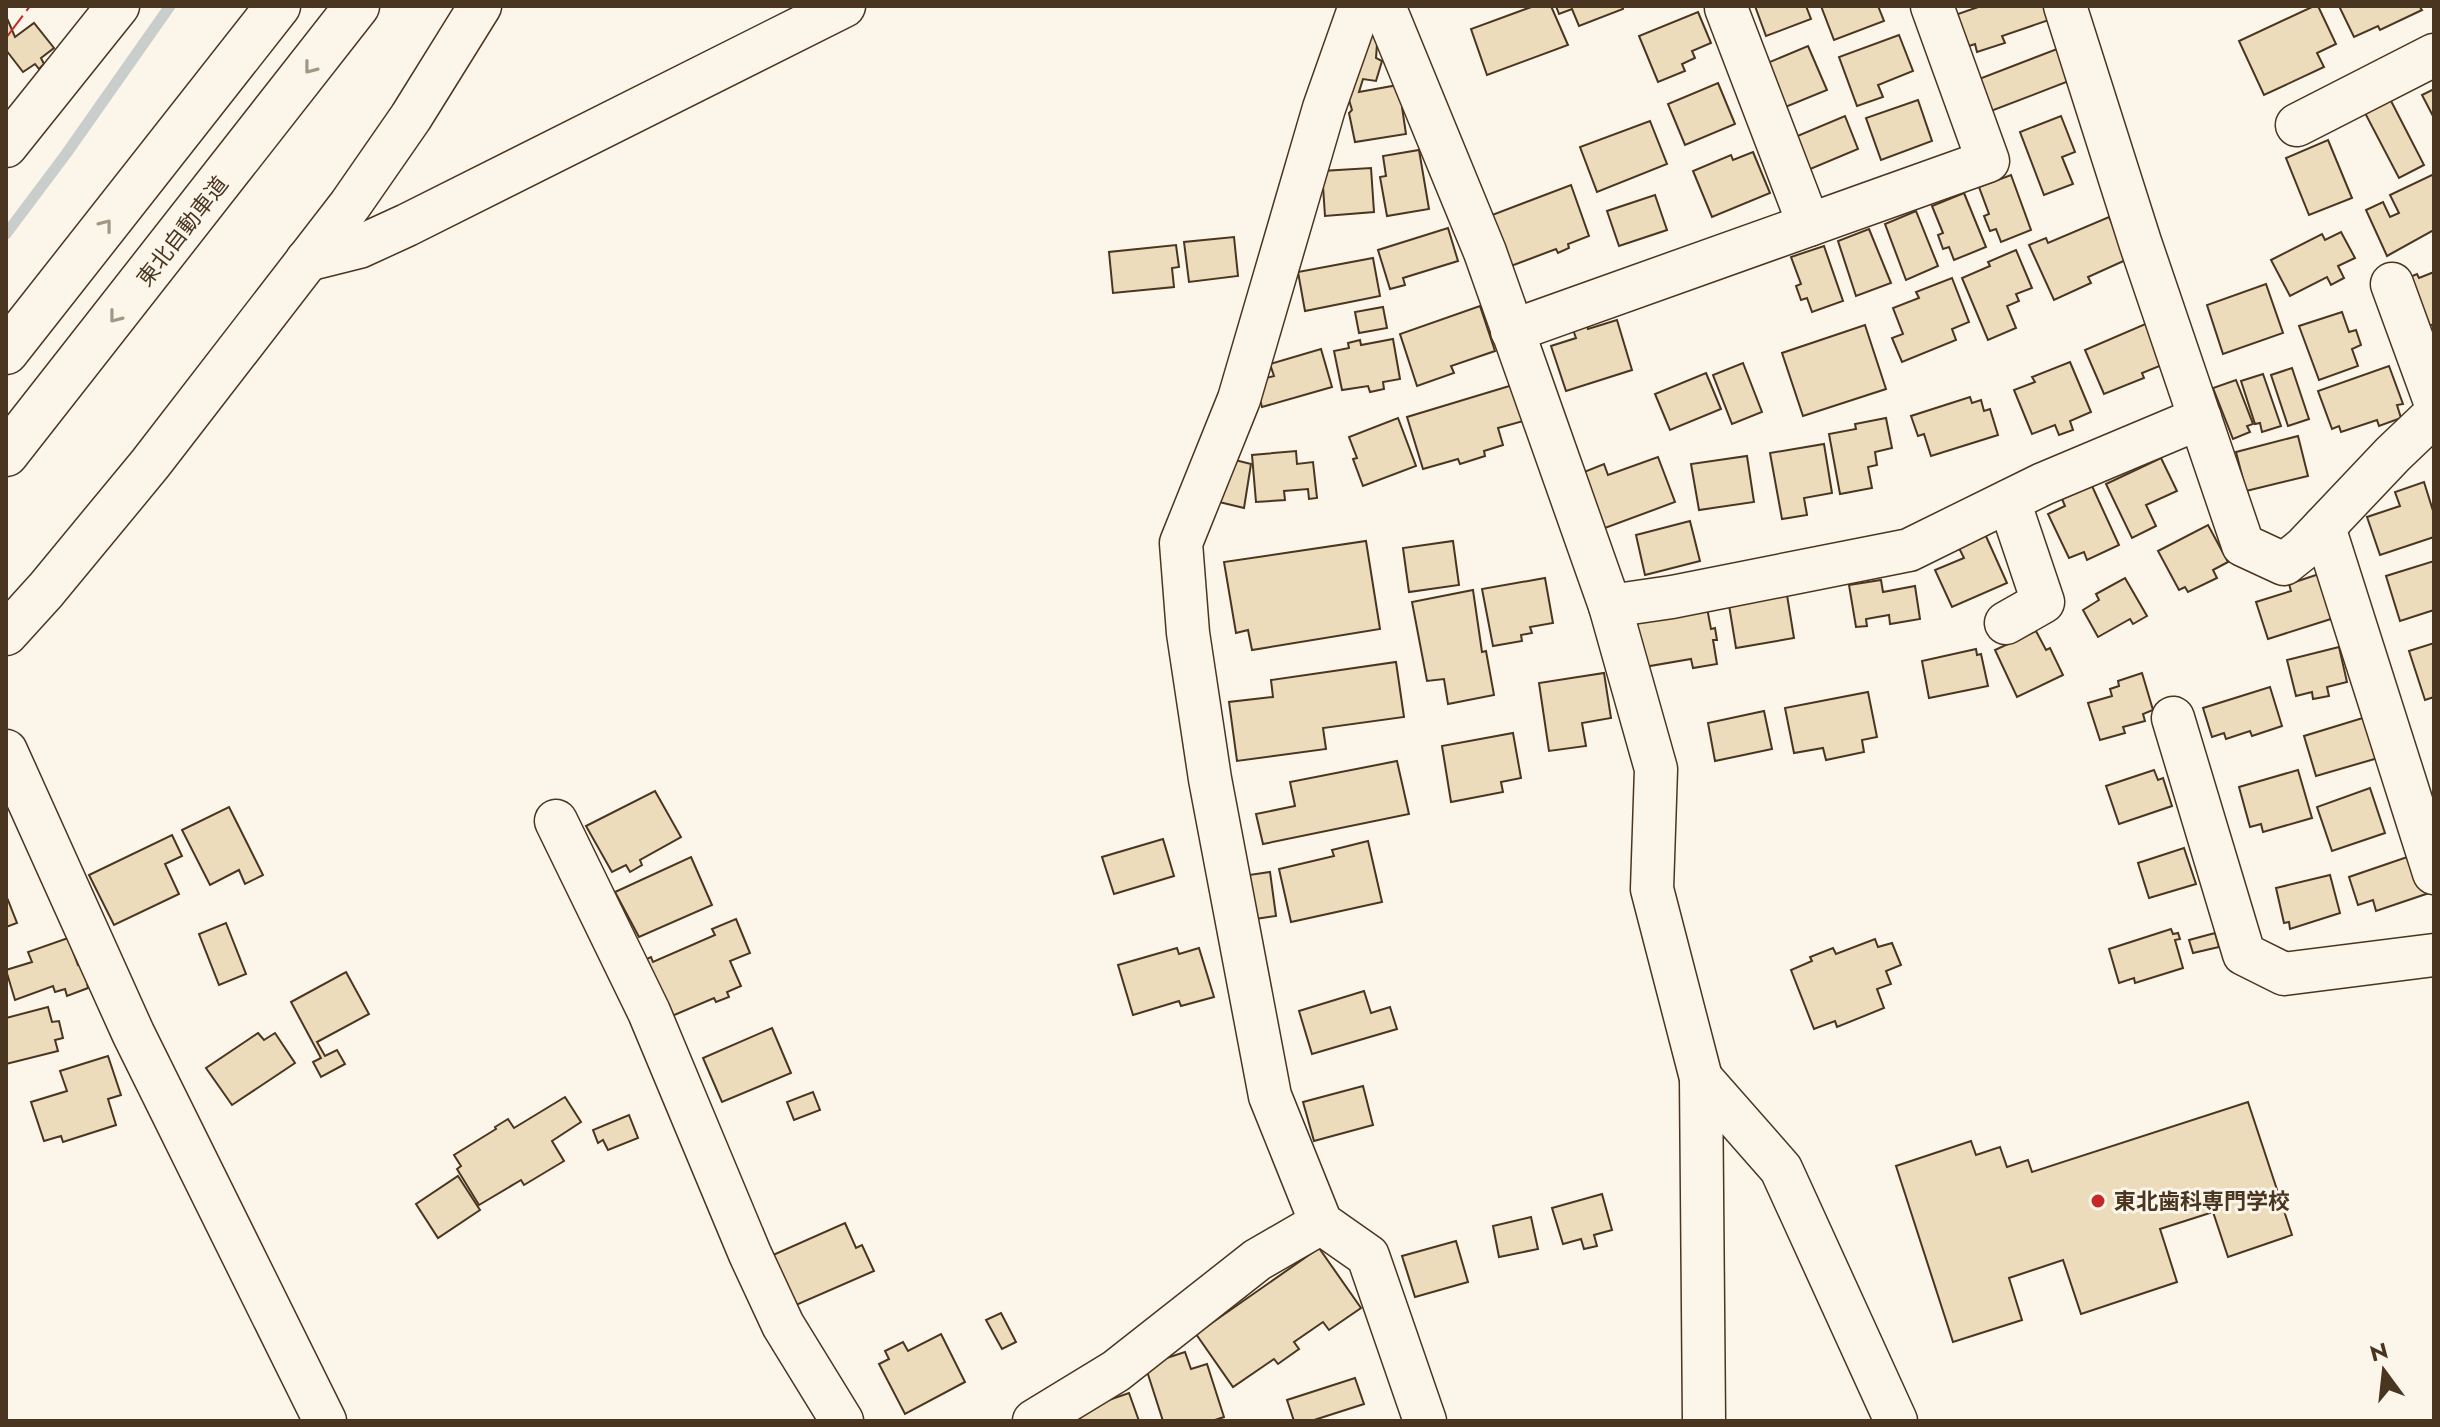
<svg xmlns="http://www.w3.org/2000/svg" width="2440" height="1427" viewBox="0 0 2440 1427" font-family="Jost,'Noto Sans JP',sans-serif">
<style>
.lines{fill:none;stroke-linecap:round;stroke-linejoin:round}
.stream{stroke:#c9cecd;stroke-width:11}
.building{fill:#ecdcbc;stroke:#4a3520;stroke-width:2}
.minor-casing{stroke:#4a3520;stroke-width:45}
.highway-casing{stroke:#4a3520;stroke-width:47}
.minor{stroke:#fbf6e9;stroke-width:42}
.highway{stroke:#fbf6e9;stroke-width:44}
.power{stroke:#c62828;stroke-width:2;stroke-dasharray:28 6 4 6;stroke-linecap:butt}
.oneway{stroke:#a29684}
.poi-dot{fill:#c62828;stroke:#fbf6e9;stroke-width:3}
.labels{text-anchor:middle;stroke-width:6;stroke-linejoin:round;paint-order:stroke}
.street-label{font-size:22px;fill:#4a3520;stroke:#fbf6e9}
.poi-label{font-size:22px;font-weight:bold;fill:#4a3520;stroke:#fbf6e9;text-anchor:start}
</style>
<rect width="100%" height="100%" fill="#fbf6e9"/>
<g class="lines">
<path class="stream" d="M6,234L66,154L170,6"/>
</g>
<g class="building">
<path d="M1534,6H1551L1568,45L1487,75L1471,29Z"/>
<path d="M1556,6H1622L1623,9L1579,26L1572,9L1559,14Z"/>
<path d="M1755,6H1806L1811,19L1766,36Z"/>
<path d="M1821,6H1878L1884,21L1834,40Z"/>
<path d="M1981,6H2044L2049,20L2002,36L2005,43L1977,52L1975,44L1966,47L1955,15Z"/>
<path d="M2314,6H2318L2336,44L2317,53L2324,67L2264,95L2239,41Z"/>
<path d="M2339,6H2419L2422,10L2380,30L2378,26L2354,37Z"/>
<path d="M1698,12L1711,43L1692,51L1695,58L1682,64L1685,71L1658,82L1639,36Z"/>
<path d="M6,16L15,37L34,23L54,48L41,58L44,64L39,69L35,64L23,72L6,50Z"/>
<path d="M1369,28L1378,30L1376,58L1382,61L1376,81L1363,79L1359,92L1398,85L1406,105L1402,107L1406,134L1355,142L1349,113L1352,110L1347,93Z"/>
<path d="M1899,35L1913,71L1878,85L1883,97L1857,106L1839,57Z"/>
<path d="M1808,46L1827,90L1783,108L1765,64Z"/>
<path d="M2057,49L2069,81L1991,111L1979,79Z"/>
<path d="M1718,83L1735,124L1685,145L1668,104Z"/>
<path d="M2434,89V118L2422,95Z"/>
<path d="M2390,99L2424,165L2399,178L2365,113Z"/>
<path d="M1918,100L1932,141L1881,160L1866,118Z"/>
<path d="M1845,116L1858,149L1808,170L1795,137Z"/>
<path d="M2061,116L2075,152L2062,157L2073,184L2044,195L2020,132Z"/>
<path d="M1650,121L1667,164L1597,192L1580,147Z"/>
<path d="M2328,140L2352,198L2309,215L2286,158Z"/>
<path d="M1419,150L1429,209L1387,216L1380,177L1386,176L1383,156Z"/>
<path d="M1753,152L1770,193L1712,217L1693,171L1731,155L1733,160Z"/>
<path d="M1371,168L1374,212L1325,216L1322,171Z"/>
<path d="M2434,174V230L2387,256L2366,210L2383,202L2390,217L2399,213L2390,195Z"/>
<path d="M2011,175L2031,230L2001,242L1996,229L1990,231L1984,216L1989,214L1979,187Z"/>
<path d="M1571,185L1589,236L1568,244L1569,248L1558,253L1556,249L1511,266L1492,215Z"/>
<path d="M1964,193L1986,247L1954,260L1949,247L1943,249L1938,235L1943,233L1932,206Z"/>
<path d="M1655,195L1667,230L1619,246L1607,211Z"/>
<path d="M1916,211L1938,266L1906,280L1885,224Z"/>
<path d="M2109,217L2128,259L2088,277L2091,283L2054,300L2029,245L2046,238L2048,243Z"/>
<path d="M1448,228L1458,261L1403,278L1405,285L1390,289L1378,250Z"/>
<path d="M1869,229L1891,283L1856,296L1838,241Z"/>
<path d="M2341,232L2355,258L2338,266L2344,278L2331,285L2327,277L2290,296L2271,260L2322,234L2325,240Z"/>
<path d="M1234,237L1238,276L1189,282L1184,242Z"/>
<path d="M1176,245L1179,267L1172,268L1174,287L1113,293L1109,252Z"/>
<path d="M1824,246L1843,301L1812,312L1807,298L1801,300L1796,286L1801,284L1791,257Z"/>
<path d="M2016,250L2032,288L2016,294L2019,301L2007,306L2016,328L1988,340L1962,278L1990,266L1988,262Z"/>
<path d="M1373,258L1380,296L1305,311L1298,272Z"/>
<path d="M2434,272V324L2425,328L2405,279L2417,274L2419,278Z"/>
<path d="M1952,278L1969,322L1952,329L1956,340L1902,362L1892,338L1903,334L1893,308L1919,298L1916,292Z"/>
<path d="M2266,284L2283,333L2223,354L2207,305Z"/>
<path d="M1480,306L1495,351L1451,366L1454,373L1417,386L1400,334Z"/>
<path d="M1383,307L1387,328L1359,333L1355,312Z"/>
<path d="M2342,312L2349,332L2356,330L2361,345L2352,349L2358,366L2319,380L2299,326Z"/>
<path d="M1617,320L1632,370L1566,391L1551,346L1576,338L1572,327L1587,323L1588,329Z"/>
<path d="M2150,322L2167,363L2142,373L2144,378L2104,394L2085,350Z"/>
<path d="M1865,325L1886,389L1803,416L1782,353Z"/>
<path d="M1393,339L1400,379L1383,382L1384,389L1370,392L1368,386L1342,390L1334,351L1349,348L1348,343L1360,340L1361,345Z"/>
<path d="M1321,349L1332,387L1262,407L1255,381L1274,376L1270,364Z"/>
<path d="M2070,362L2091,412L2070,421L2073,430L2059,435L2055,425L2032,434L2014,390L2035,382L2032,377Z"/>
<path d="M1743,363L1762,412L1732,424L1713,375Z"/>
<path d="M2389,366L2403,404L2397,405L2401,418L2379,426L2377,420L2341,432L2339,426L2332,429L2318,391Z"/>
<path d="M2292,368L2309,419L2288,426L2271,375Z"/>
<path d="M1706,373L1721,409L1670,430L1655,394Z"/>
<path d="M2263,374L2281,426L2262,432L2260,423L2255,424L2241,381Z"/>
<path d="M2236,380L2253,424L2247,426L2250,432L2233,439L2213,388Z"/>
<path d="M1516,384L1527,420L1498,428L1503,445L1484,451L1485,456L1460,464L1458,459L1423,469L1407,417Z"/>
<path d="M1970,397L1972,403L1981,400L1984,411L1990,409L1998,435L1931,456L1924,434L1918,436L1911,416Z"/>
<path d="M1398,418L1416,466L1363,486L1353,459L1357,458L1349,437Z"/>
<path d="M1886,418L1892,448L1875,452L1877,465L1868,467L1872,488L1840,494L1829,434L1856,429L1855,424Z"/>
<path d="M2298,436L2308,476L2246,491L2236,452Z"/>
<path d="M1824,444L1832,493L1804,498L1807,515L1782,519L1770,453Z"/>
<path d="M1296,451L1297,464L1313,462L1317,498L1309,499L1308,489L1284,491L1285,500L1256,502L1252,455Z"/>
<path d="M1747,456L1754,502L1699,510L1691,464Z"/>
<path d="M1658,457L1675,502L1605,528L1584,472L1604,464L1608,475Z"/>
<path d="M1227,458L1251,464L1244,508L1215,501Z"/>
<path d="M2161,458L2177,491L2146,505L2156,526L2132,538L2106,484Z"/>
<path d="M2424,482L2434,514V537L2380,555L2367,517L2400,506L2395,492Z"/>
<path d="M2092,486L2119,545L2087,560L2084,552L2069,558L2048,514L2065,506L2062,499Z"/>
<path d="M1690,521L1700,561L1645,575L1636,535Z"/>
<path d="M2208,525L2228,562L2213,570L2217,578L2188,592L2185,587L2179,590L2158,551Z"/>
<path d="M1985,534L2007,583L1952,607L1935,570L1964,558L1958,546Z"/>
<path d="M1366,541L1380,629L1252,650L1248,630L1236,633L1224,562Z"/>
<path d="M1453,541L1459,585L1409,592L1403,548Z"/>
<path d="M2434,561V610L2400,621L2386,576Z"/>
<path d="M2319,574L2334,618L2268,639L2256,602L2291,591L2289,584Z"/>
<path d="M1545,578L1553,623L1530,627L1532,633L1521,635L1522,641L1493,646L1482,589Z"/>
<path d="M2125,578L2147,616L2133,624L2130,619L2098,637L2083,610L2099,600L2096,594Z"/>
<path d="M1881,580L1883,592L1915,586L1920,619L1890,624L1889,615L1866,619L1867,626L1856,627L1849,585Z"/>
<path d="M1473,590L1482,652L1486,651L1494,695L1448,704L1444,679L1427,681L1412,602Z"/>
<path d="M1787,595L1794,638L1736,648L1729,605Z"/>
<path d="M1707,608L1711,629L1715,628L1717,640H1713L1717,664L1693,668L1691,659L1644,667L1636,619Z"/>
<path d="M2036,631L2046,650L2050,648L2063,675L2017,697L1995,650Z"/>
<path d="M2434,643V697L2425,700L2409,651Z"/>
<path d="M2339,647L2347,682L2327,687L2329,696L2313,699L2312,692L2296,696L2287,660Z"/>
<path d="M1976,649L1977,655L1981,654L1988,686L1929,698L1922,661Z"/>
<path d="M1396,662L1404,717L1323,728L1326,749L1237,761L1229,702L1273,697L1271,680Z"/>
<path d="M1604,673L1611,718L1582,723L1586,746L1549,751L1539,683Z"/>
<path d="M2142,673L2153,710L2143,714L2145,721L2123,727L2125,733L2100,740L2088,703L2112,696L2110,689L2119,686L2118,681Z"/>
<path d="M2270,687L2282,726L2252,736L2250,731L2226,739L2224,733L2212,737L2203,708Z"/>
<path d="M1868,692L1877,737L1862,740L1864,752L1826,760L1823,748L1794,753L1785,708Z"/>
<path d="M1764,711L1772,749L1715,761L1708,723Z"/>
<path d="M2366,717L2378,758L2316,776L2304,736Z"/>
<path d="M1513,733L1521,778L1501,782L1503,792L1451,802L1442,746Z"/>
<path d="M1397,761L1409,814L1263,844L1256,814L1295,806L1290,782Z"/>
<path d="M2154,770L2158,780L2163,778L2172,806L2119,824L2106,786Z"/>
<path d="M2298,770L2312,818L2263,832L2261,824L2250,827L2239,787Z"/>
<path d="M2370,788L2385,833L2332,851L2317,807Z"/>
<path d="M655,791L681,837L640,860L642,865L630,872L626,865L612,872L586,826Z"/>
<path d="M229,807L263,875L245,884L239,870L210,885L182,830Z"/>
<path d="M172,835L182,856L165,864L179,894L114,925L89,875Z"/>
<path d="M1163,839L1174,876L1114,894L1102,857Z"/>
<path d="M1368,841L1382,902L1291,922L1279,869L1334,856L1332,850Z"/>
<path d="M2184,848L2196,884L2149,898L2138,863Z"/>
<path d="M2416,854L2429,893L2376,911L2373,900L2358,905L2349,877Z"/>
<path d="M691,857L712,905L639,937L615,892Z"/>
<path d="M1270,872L1276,916L1255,919L1249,875Z"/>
<path d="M2330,875L2340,913L2290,929L2289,922L2284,923L2276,888Z"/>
<path d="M6,895L17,923L6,927Z"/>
<path d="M736,919L750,953L730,961L741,986L727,992L729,997L716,1002L714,998L672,1016L640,962L651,957L653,962L715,935L712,929Z"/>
<path d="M226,923L246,974L219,985L199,934Z"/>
<path d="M2171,929L2173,934L2178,933L2180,939L2175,940L2183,968L2135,983L2134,978L2119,983L2109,949Z"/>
<path d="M2215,933L2219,947L2193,953L2189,940Z"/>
<path d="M68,938L78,965L83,964L88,988L67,996L65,989L55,992L53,986L15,1000L6,970L32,962L28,952Z"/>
<path d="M1875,939L1878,947L1892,943L1901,965L1886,971L1891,984L1877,989L1884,1008L1837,1027L1835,1021L1814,1029L1791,970L1812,961L1810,957L1833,948L1836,954Z"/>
<path d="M1177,948L1179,954L1199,948L1214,997L1181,1006L1179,1001L1133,1015L1118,965Z"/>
<path d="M346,972L369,1014L317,1042L325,1056L337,1050L345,1064L321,1077L313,1062L321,1058L291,1002Z"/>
<path d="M1364,991L1371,1013L1390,1007L1397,1029L1312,1054L1299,1011Z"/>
<path d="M48,1007L52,1022L59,1021L63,1038L55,1040L58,1051L6,1064V1018Z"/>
<path d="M772,1028L791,1073L722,1102L703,1058Z"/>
<path d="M258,1033L264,1040L275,1033L295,1063L232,1105L206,1068Z"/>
<path d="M108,1056L121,1095L108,1099L116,1125L63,1142L61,1136L44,1141L31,1102L67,1091L60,1071Z"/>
<path d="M1363,1086L1373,1125L1314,1141L1303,1102Z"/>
<path d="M813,1092L820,1110L794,1120L787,1102Z"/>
<path d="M565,1097L581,1122L552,1141L564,1161L524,1185L521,1180L479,1205L457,1169L461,1166L454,1155L496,1129L495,1127L508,1119L514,1128Z"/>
<path d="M2248,1102L2292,1235L2228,1257L2213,1212L2160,1229L2177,1282L2081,1314L2063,1260L2009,1278L2022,1320L1953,1342L1896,1166L1971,1141L1976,1155L2000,1147L2007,1167L2028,1160L2032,1172Z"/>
<path d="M629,1115L638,1138L608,1150L603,1140L598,1143L593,1130Z"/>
<path d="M458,1176L480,1210L438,1238L416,1204Z"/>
<path d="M1602,1194L1612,1230L1594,1235L1597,1246L1584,1249L1581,1239L1563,1244L1552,1208Z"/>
<path d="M1531,1217L1538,1249L1499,1257L1493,1226Z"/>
<path d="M845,1223L856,1248L862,1245L874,1271L796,1305L773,1255Z"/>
<path d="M1456,1241L1468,1282L1415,1297L1402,1256Z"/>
<path d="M1319,1248L1361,1308L1329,1330L1323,1322L1294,1342L1299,1349L1278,1364L1274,1359L1233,1387L1196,1334Z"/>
<path d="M1001,1313L1016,1342L1002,1349L986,1320Z"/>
<path d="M941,1334L965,1382L905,1414L879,1364L889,1359L885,1351L903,1342L908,1351Z"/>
<path d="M1185,1352L1191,1369L1207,1364L1224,1417L1212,1421H1163L1145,1365Z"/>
<path d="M1355,1378L1364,1404L1311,1421H1294L1287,1400Z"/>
<path d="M1129,1393L1139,1421H1081L1077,1411Z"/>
</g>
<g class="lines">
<g class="minor-casing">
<g id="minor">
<path d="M1360,6L1324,108L1239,399L1181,543L1188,633L1210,779L1270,1096L1321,1223L1368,1256L1425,1421"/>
<path d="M1384,6L1485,252L1610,606L1656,769L1652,889L1701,1078L1704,1421"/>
<path d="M2065,6L2140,242L2243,545L2284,564L2304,548L2393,454L2434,415"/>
<path d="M1726,8L1809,225"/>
<path d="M2297,125L2434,55"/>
<path d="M6,146L118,6"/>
<path d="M307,260L359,247L407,225L844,6"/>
<path d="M2392,284L2434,399"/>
<path d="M1512,331L1988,161L1932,6"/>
<path d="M2324,527L2434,873"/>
<path d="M1610,606L1672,597L1909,550L2043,484L2200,418"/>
<path d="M2006,623L2043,602L2009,501"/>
<path d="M6,634L46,590L150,464L350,205L411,117L480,6"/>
<path d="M2173,718L2244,954L2284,974L2434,955"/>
<path d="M6,751L133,1033L325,1421"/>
<path d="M556,821L649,1012L750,1254L783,1325L842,1421"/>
<path d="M1701,1078L1781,1169L1896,1421"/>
<path d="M1034,1421L1116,1371L1257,1260L1321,1223"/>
</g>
</g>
<g class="highway-casing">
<g id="highway">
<path d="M6,352L278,6"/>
<path d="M6,454L357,6"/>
</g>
</g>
<use href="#minor" class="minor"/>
<use href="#highway" class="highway"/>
<path class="power" d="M6,38L30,6"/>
</g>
<defs><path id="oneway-chevron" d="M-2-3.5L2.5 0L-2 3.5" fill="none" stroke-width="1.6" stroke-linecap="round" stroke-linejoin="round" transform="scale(2)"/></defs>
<g class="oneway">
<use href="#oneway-chevron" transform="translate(310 68) rotate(128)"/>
<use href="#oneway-chevron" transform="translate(106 225) rotate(-52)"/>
<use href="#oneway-chevron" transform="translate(115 317) rotate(128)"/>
</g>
<circle class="poi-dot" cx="2098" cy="1201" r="8"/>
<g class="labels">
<g class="street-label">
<text transform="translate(182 231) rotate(-52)" y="8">東北自動車道</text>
</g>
<g class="poi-label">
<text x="2114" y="1209">東北歯科専門学校</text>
</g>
</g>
<rect width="2440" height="1427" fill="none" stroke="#4a3520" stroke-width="16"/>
<g transform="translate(2384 1371) rotate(345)" stroke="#fbf6e9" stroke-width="6" paint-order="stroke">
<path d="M0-6L14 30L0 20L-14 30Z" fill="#4a3520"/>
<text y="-12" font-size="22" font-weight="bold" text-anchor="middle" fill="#4a3520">N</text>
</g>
</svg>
